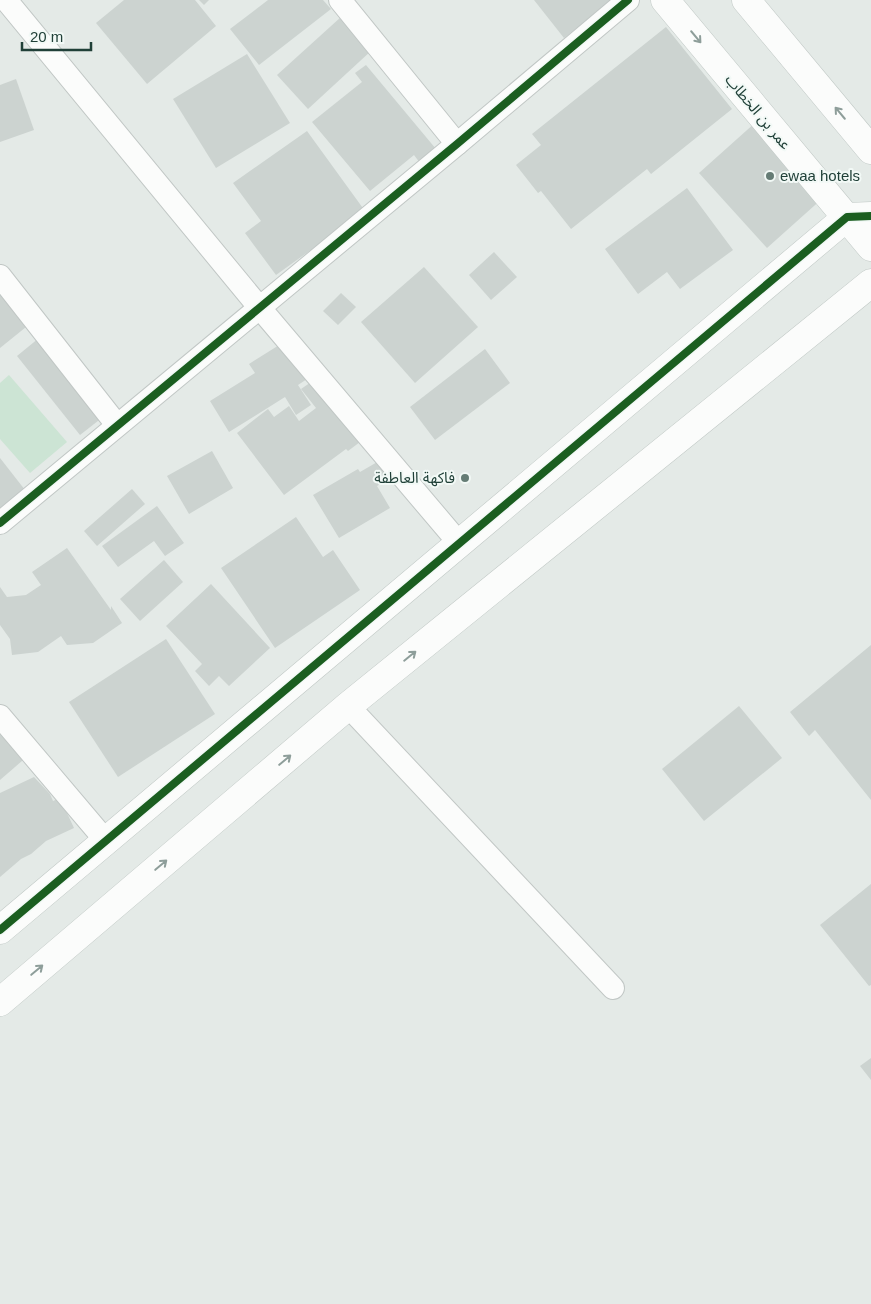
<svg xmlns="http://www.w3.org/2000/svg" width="871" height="1304" viewBox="0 0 871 1304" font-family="Arial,'Noto Sans Arabic',sans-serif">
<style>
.green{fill:#cce4d4}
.building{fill:#ccd3d0}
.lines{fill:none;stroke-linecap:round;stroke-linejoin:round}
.street-casing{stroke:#c1c7c5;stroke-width:24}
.secondary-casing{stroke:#c0c8c5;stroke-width:29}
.street{stroke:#fbfcfb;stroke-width:22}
.secondary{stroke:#fbfcfb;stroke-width:28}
.cycleway-casing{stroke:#f2f9f6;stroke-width:11}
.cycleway{stroke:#1b5e20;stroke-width:8}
.oneway{stroke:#8e9e9a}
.poi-dot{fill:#657c75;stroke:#f2f9f6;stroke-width:2}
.labels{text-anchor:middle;stroke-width:4;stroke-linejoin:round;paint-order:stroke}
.street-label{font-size:15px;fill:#204038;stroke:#f2f9f6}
.poi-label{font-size:15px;fill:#204038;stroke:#f2f9f6;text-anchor:start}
</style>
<rect width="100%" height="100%" fill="#e4eae7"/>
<path class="green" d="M9,375L67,442L30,473L0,439V383Z"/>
<g class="building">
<path d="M124,0H195L216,26L147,84L96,23Z"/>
<path d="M199,0H209L204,5Z"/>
<path d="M268,0H323L331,9L259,65L230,29Z"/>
<path d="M534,0H612L564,38Z"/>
<path d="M341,17L372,50L308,109L277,75Z"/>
<path d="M666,27L732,109L651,174L647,169L571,229L541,191L538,193L516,165L541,145L532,134Z"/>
<path d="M247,54L290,123L216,168L173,99Z"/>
<path d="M366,65L436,149L420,163L414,155L370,191L312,122L362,82L355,73Z"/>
<path d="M16,79L34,130L0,142V85Z"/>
<path d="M756,122L824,197L767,248L699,173Z"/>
<path d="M307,131L365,211L276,275L245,233L261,221L233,183Z"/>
<path d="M687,188L733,250L680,289L667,272L638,294L605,249Z"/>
<path d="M494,252L517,277L491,300L469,275Z"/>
<path d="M424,267L478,327L415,383L361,322Z"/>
<path d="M0,285L31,323L0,348Z"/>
<path d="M341,293L356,307L338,325L323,311Z"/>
<path d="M39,338L103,417L80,435L17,356Z"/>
<path d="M284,342L307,379L298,385L311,405L296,415L285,397L229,432L210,401L255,373L249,364Z"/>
<path d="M485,349L510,383L435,440L410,407Z"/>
<path d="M317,378L364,439L348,451L346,449L284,495L237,433L268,409L274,417L289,406L299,421L316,408L301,389Z"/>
<path d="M212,451L233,488L189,514L167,476Z"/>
<path d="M0,458L25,490L0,510Z"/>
<path d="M379,461L390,478L377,486L390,508L339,538L313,495L358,469L360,472Z"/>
<path d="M132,489L145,504L97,546L84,531Z"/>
<path d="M157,506L184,543L165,556L154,541L118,567L102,546Z"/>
<path d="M296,517L323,557L333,550L360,590L275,648L221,568Z"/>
<path d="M67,548L111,610V606L122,623L93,643L67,645L61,636L38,652L12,655L10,639L0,625V587L7,597L26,595L41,585L32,572Z"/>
<path d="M164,560L183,582L140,621L120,599Z"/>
<path d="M211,584L270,648L229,686L219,676L209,686L195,671L202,664L166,626Z"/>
<path d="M166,639L215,714L118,777L69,702Z"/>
<path d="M871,645V800L815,730L809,736L790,712Z"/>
<path d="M739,706L782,758L704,821L662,769Z"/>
<path d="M0,733L30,754L0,780Z"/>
<path d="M34,777L50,794L53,801L60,798L74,828L46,841L31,854L21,859L0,877V793Z"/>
<path d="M871,884V985L869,986L820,925Z"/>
<path d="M871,1058V1080L860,1066Z"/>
</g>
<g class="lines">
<g class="street-casing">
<g id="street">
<path d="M6,0L259,307L459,543"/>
<path d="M340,0L457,144"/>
<path d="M0,276L117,425"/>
<path d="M0,523L457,144L628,0"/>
<path d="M348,706L613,988"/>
<path d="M0,716L106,841"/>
</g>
</g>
<g class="secondary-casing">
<g id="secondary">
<path d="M665,0L871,247"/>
<path d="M746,0L871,150"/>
<path d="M0,930L847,217L871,216"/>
<path d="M0,1002L348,706L871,283"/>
</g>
</g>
<use href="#street" class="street"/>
<use href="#secondary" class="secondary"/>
<g class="cycleway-casing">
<g id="cycleway">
<path d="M0,523L457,144L628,0"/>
<path d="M0,930L847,217L871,216"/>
</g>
</g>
<use href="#cycleway" class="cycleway"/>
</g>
<defs><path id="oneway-shaft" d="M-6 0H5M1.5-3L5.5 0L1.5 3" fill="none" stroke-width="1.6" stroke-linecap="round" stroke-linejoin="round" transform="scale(1.25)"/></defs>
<g class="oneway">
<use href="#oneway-shaft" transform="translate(696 37) rotate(50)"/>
<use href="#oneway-shaft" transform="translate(840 113) rotate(-130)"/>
<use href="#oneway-shaft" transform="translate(410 656) rotate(-39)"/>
<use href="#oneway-shaft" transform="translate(285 760) rotate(-40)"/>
<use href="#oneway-shaft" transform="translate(161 865) rotate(-40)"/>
<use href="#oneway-shaft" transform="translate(37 970) rotate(-40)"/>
</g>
<g class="poi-dot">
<circle cx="770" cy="176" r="5"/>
<circle cx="465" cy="478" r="5"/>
</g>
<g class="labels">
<g class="street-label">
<text transform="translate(758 112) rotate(50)" y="5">عمر بن الخطاب</text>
</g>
<g class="poi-label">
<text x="780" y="181">ewaa hotels</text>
<text x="455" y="483" text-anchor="end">فاكهة العاطفة</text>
</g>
</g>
<path d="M22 42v8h69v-8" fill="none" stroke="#204038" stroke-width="2.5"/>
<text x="30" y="42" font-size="15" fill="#204038" stroke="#f2f9f6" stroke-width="4" paint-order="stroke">20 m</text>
</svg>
